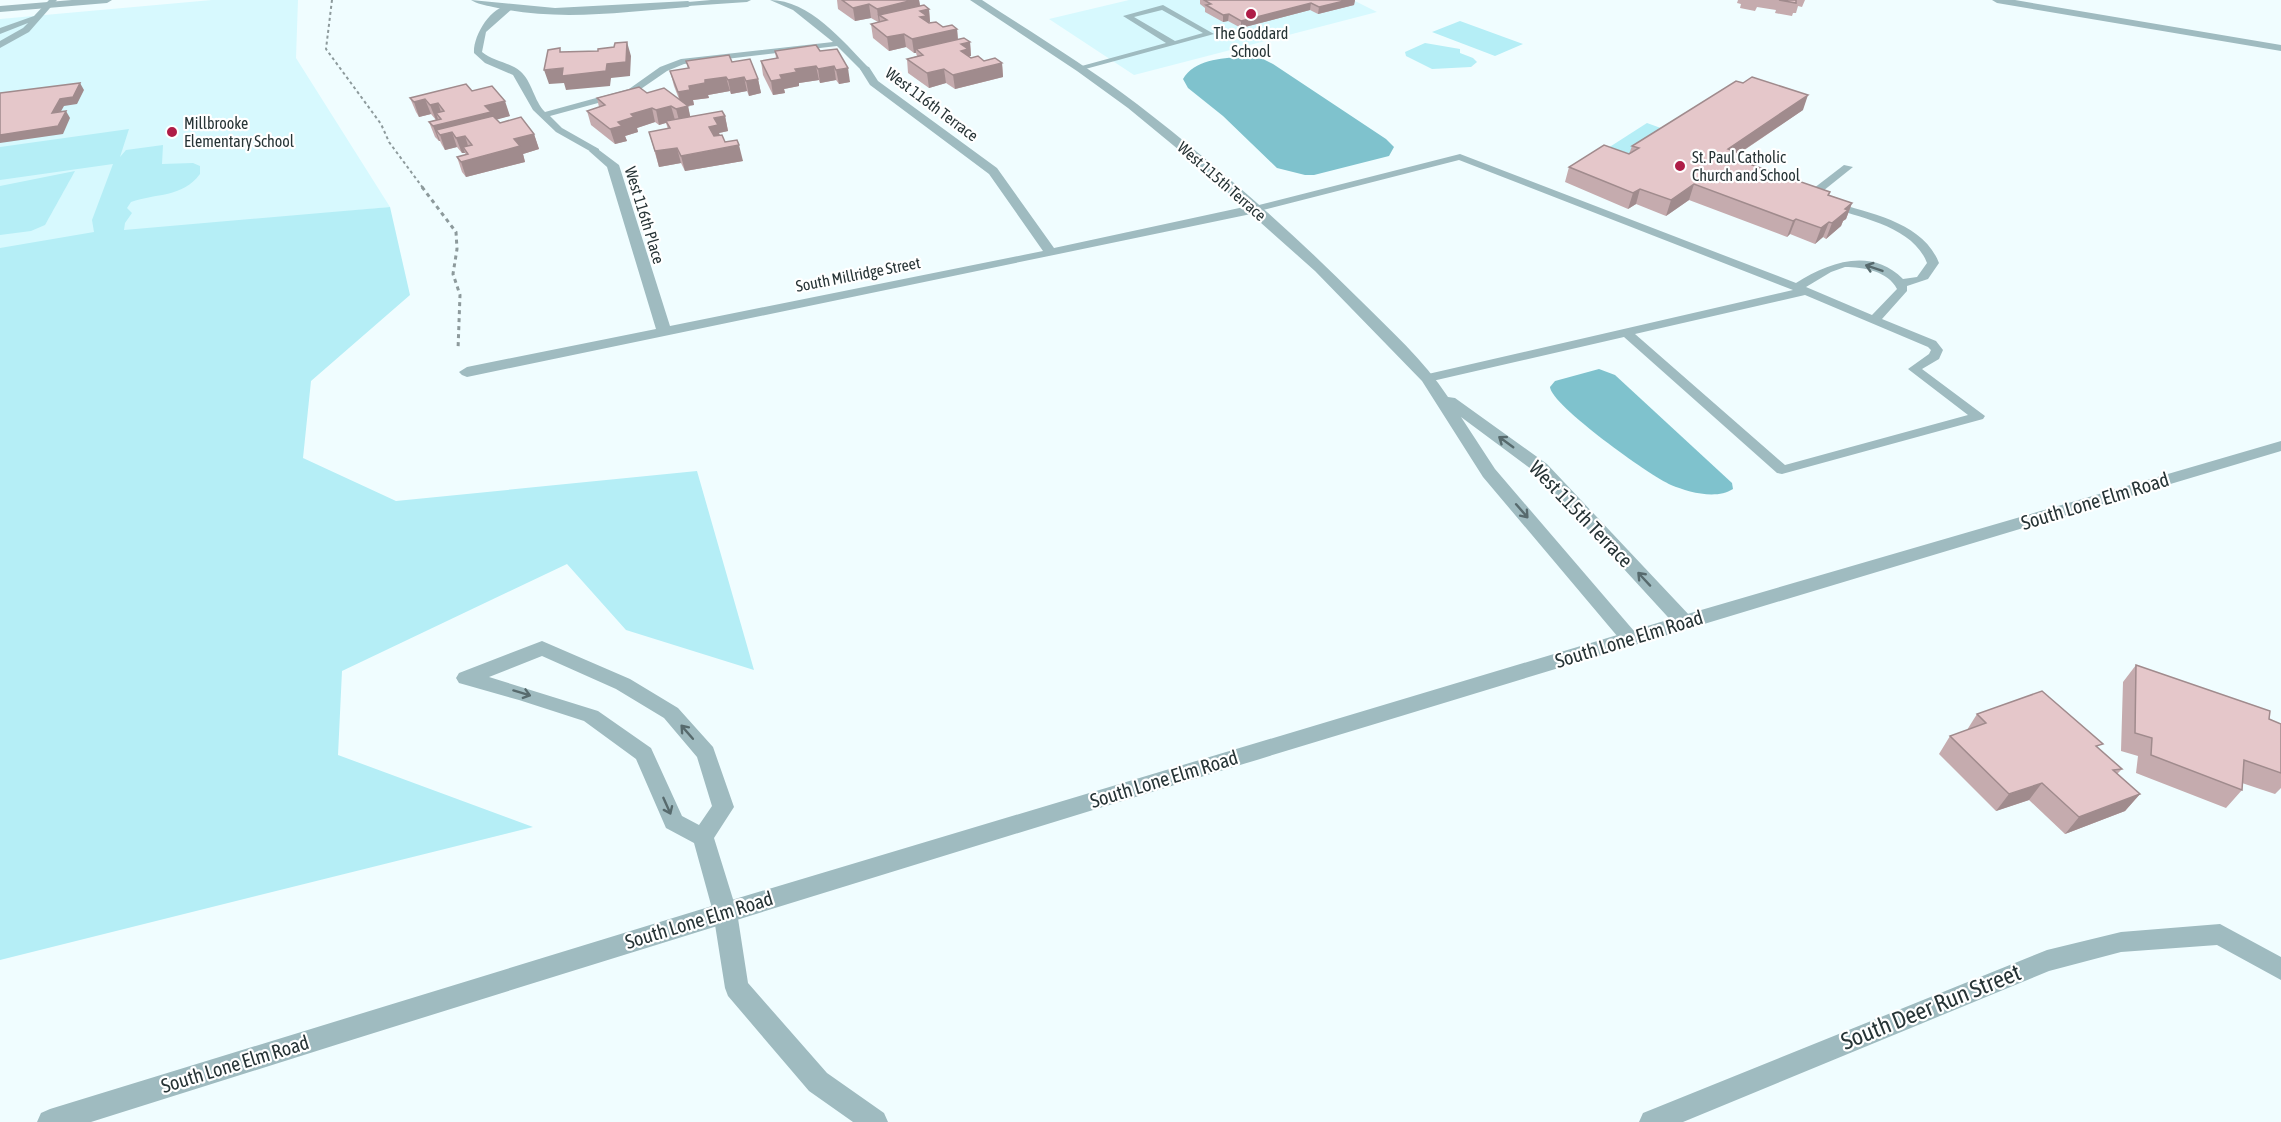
<svg xmlns="http://www.w3.org/2000/svg" width="2281" height="1122" viewBox="0 0 2281 1122" font-family="'Asap Condensed',sans-serif">
<style>
.built{fill:#d7f9fe}
.green{fill:#b5eef6}
.water{fill:#7fc2cd}
.lines{fill:none;stroke-linecap:round;stroke-linejoin:round}
.path-far1{stroke:#8d9a9c;stroke-width:2;stroke-dasharray:3 3;stroke-linecap:butt}
.path{stroke:#8d9a9c;stroke-width:3;stroke-dasharray:4 4;stroke-linecap:butt}
.service{fill:#9fbbc0;fill-rule:evenodd}
.minor{fill:#9fbbc0;fill-rule:evenodd}
.tertiary{fill:#9fbbc0;fill-rule:evenodd}
.wall{fill:#c5abae}
.shaded-wall{fill:#a08b8d}
.building{fill:#e5c7ca;stroke:#a08b8d;stroke-width:1.5}
.oneway{stroke:#576a6d}
.poi-dot{fill:#af1d47;stroke:#fff;stroke-width:2}
.labels{text-anchor:middle;stroke-width:4.5;stroke-linejoin:round;paint-order:stroke}
.far-poi-label{font-size:16px;fill:#273436;stroke:#fff;text-anchor:start}
.far-street-label{font-size:16px;fill:#273436;stroke:#fff}
.street-label{font-size:20px;fill:#273436;stroke:#fff}
.near-street-label{font-size:24px;fill:#273436;stroke:#fff}
</style>
<rect width="100%" height="100%" fill="#f0fdff"/>
<g class="built">
<path d="M212,0H298L296,58L390,207L114,234L0,252V19Z"/>
<path d="M1129,0H1353L1377,12L1134,75L1049,19Z"/>
</g>
<g class="green">
<path d="M1460,21L1523,44L1495,56L1432,32Z"/>
<path d="M1425,43L1460,49V53L1473,58L1477,62L1471,67L1432,69L1406,56L1405,52Z"/>
<path d="M1647,123L1669,131L1632,154L1608,148Z"/>
<path d="M129,129L120,157L126,150L163,145L162,164L193,163L200,166V174C182,198 156,193 131,202L127,208L132,213L125,223L124,230L390,207L410,295L311,381L303,458L396,501L697,471L754,670L626,630L567,564L342,671L338,755L533,827L0,960V248L94,232L92,220L113,164L0,180V147Z"/>
<path d="M75,171L45,225L31,231L0,235V186Z"/>
</g>
<g class="water">
<path d="M1241,57L1263,59L1273,64L1386,139L1394,147L1389,156L1314,175H1305L1277,168L1223,116L1188,88L1183,79C1194,60 1221,58 1241,57Z"/>
<path d="M1599,369L1615,375L1732,483L1733,489C1716,500 1688,492 1671,485C1650,476 1551,405 1550,387L1555,381Z"/>
</g>
<g class="lines">
<path class="path-far1" d="M332,0L326,49L381,124L389,142L423,188"/>
<path class="path" d="M422,187L456,232L457,249L453,274L460,295L458,350"/>
<g class="service">
<path d="M49,0H57L29,32L0,48V41L23,28L28,23L0,34V28L34,16Z"/>
<path d="M711,0H751L747,2L688,6L684,4L688,2Z"/>
<path d="M770,0C809,0 843,41 868,67V71H862L837,46L684,64L667,71L635,93L550,116L562,128L599,149V153L595,154L556,132L533,110L513,75L485,63L474,53C473,35 492,4 512,5V9L486,32L482,52C493,61 511,63 520,71C532,81 534,101 545,112L629,89L660,67L681,59L833,42L793,10Z"/>
<path d="M1163,5L1214,34L1078,71V67L1166,43L1123,16ZM1162,10L1203,33L1175,41L1134,17Z"/>
<path d="M1460,154L1796,283C1829,262 1871,247 1903,279L1917,277L1927,263C1913,226 1860,218 1826,206V202H1834C1871,214 1923,222 1939,263L1928,279L1907,286V291L1882,319L1936,341L1943,350L1939,359L1922,369L1985,416L1983,419L1782,474L1777,473L1624,337L1428,382L1423,381L1422,378L1428,374L1793,290L1459,160L1255,212L1250,209L1251,207ZM1845,267C1863,267 1888,271 1897,289L1872,315L1806,287L1831,272ZM1805,295L1928,347L1931,350L1929,354L1908,369L1968,415L1785,465L1635,334Z"/>
<path d="M1844,165L1853,167L1813,199H1805V195Z"/>
</g>
<g class="minor">
<path d="M72,0H112L107,3L0,12V6Z"/>
<path d="M471,0L555,8L688,1L693,4L688,7C624,12 556,22 493,7C485,5 477,4 471,0Z"/>
<path d="M970,0H982C1034,34 1087,66 1137,104C1215,164 1290,230 1359,299C1390,330 1424,360 1448,397L1455,398L1547,464L1691,617L1693,622L1691,627L1684,629L1677,627L1535,472L1461,417L1495,469L1640,638L1637,643L1630,645L1623,643L1483,477L1422,381L1315,271L1251,214L467,377L462,375L459,372L467,367L656,329L607,167L589,151L595,147L619,165L670,326L1043,251L989,174L870,85L860,69L865,66L869,67L878,81L997,168L1054,248L1244,207L1196,164L1128,108L1077,71Z"/>
<path d="M1992,0H2015L2281,45V51L1997,3Z"/>
<path d="M542,641L630,679L678,708L713,747L734,807L714,838L737,912L748,983L827,1073L884,1113L888,1122H853L809,1091L728,996L725,988L713,912L694,843L666,828L636,759L584,721L519,700L459,683L456,678L459,673ZM542,656L616,689L664,718L697,757L712,806L699,825L682,816L651,748L598,711L489,677Z"/>
<path d="M2220,924L2281,957V980L2217,945L2121,952L2049,971L1683,1122H1639L1643,1113L2047,950L2121,932Z"/>
</g>
<path class="tertiary" d="M2281,441V451C1549,669 819,892 91,1122H37L41,1113L50,1109L725,902L1684,615Z"/>
</g>
<g class="wall">
<path d="M837,0H919L920,6L929,9L930,22L928,23L943,27L957,29L958,39L970,42L971,56H969L971,58L984,61L1002,63L1003,77L955,89L946,83L929,88L908,73L907,59L917,56L916,53H914L906,47L889,51L873,38L871,24L878,22L871,18L855,21L838,9Z"/>
<path d="M1200,0H1355L1354,5L1318,14L1310,10L1241,28L1228,21L1223,22L1205,12V8L1200,4Z"/>
<path d="M1738,0H1805L1802,7L1798,6L1796,13H1793L1792,16L1775,13L1776,10L1757,7L1755,11L1740,8L1741,4L1737,3Z"/>
<path d="M775,51H820L850,82L839,84L836,80L820,83L819,80L799,83V86L784,89L785,93L773,95L763,75L761,61L776,58Z"/>
<path d="M686,61L732,62L758,79L761,93L749,96L747,91L731,94L730,91L708,95L709,98L693,100L694,105L688,106L690,117L725,116L728,131L719,133L720,135L725,142L743,161L685,171L681,163L659,167L649,132L668,129L666,123L659,125L655,122L637,128L638,132L625,136L627,141L615,144L591,125L587,111L599,107L597,98L647,93L679,99L674,86L670,71L688,69Z"/>
<path d="M472,91L510,116L496,119L500,123L534,134L539,149L523,154L525,162L466,177L462,172L457,157L466,155L465,153H462L457,147L445,150L442,145L440,141H439L435,137L429,122L438,119L436,120L431,114L419,117L416,112L410,98Z"/>
<path d="M1803,110L1740,153V161L1830,192L1829,195L1852,203L1846,219L1843,221L1841,226L1826,239L1823,237L1815,244L1790,234L1787,237L1689,200L1666,216L1636,204L1628,209L1565,182L1569,167L1629,154L1632,146Z"/>
<path d="M2136,665L2281,724V788L2275,794L2242,783V790L2226,808L2136,773L2138,756L2121,751L2123,682Z"/>
<path d="M1977,714L2099,749L2122,769L2117,774L2140,794L2125,811L2065,834L2029,800L1996,811L1939,754L1950,736L1967,730Z"/>
</g>
<g class="shaded-wall">
<path d="M913,0H919L921,11L929,9L930,22L928,23L879,15L880,22L879,23L877,9Z"/>
<path d="M1348,0H1355L1354,5L1318,14L1319,7Z"/>
<path d="M1311,3L1310,10L1241,28V21Z"/>
<path d="M869,4L871,18L855,21L853,8Z"/>
<path d="M1229,14L1228,21L1223,22V15Z"/>
<path d="M957,29L958,42L916,49V53H914L912,39Z"/>
<path d="M904,34L906,47L889,51L887,37Z"/>
<path d="M627,42L631,56L630,76L611,78L610,86L566,90L564,83L549,84L544,70L607,64Z"/>
<path d="M970,42L971,56H969L962,65L961,44Z"/>
<path d="M1002,63L1003,77L955,89L953,75Z"/>
<path d="M816,66L819,80L799,83V86L784,89L785,93L773,95L771,81L780,75L795,69Z"/>
<path d="M834,66L836,80L820,83L818,69Z"/>
<path d="M848,68L850,82L839,84L836,70Z"/>
<path d="M944,69L946,83L929,88L927,73Z"/>
<path d="M726,77L730,91L708,95L709,98L693,100L694,105L681,107L678,92L689,86L705,80Z"/>
<path d="M744,77L747,91L731,94L728,80Z"/>
<path d="M758,79L761,93L749,96L746,81Z"/>
<path d="M80,83L84,90L77,104L64,106L56,120L52,113L60,99Z"/>
<path d="M1808,95L1803,110L1723,164L1728,149Z"/>
<path d="M425,99L431,114L419,117L414,102Z"/>
<path d="M505,101L510,116L452,132L457,147L445,150L440,135L436,130L440,141H439L433,126L485,106Z"/>
<path d="M438,103L443,118L436,113L438,119L436,120L430,105Z"/>
<path d="M671,106L675,120L659,125L656,110Z"/>
<path d="M688,106L691,120L680,124L676,109Z"/>
<path d="M652,108L655,122L637,128L638,132L625,136L627,141L615,144L610,129L618,122L631,114Z"/>
<path d="M66,111L70,118L63,134L0,143V135Z"/>
<path d="M725,116L728,131L719,133L721,140L712,142L709,127L714,118Z"/>
<path d="M534,134L539,149L523,154L525,162L466,177L461,162L514,139Z"/>
<path d="M465,136L470,152L463,147L465,153H462L456,138Z"/>
<path d="M739,145L743,161L685,171L681,156Z"/>
<path d="M677,148L681,163L659,167L655,151Z"/>
<path d="M1742,154L1737,169L1735,159Z"/>
<path d="M1694,184L1689,200L1666,216L1671,200Z"/>
<path d="M1640,189L1636,204L1628,209L1633,193Z"/>
<path d="M1852,203L1846,219L1843,221L1841,226L1826,239L1832,223L1845,209Z"/>
<path d="M1796,219L1790,234L1787,237L1793,221Z"/>
<path d="M1829,222L1823,237L1815,244L1821,228Z"/>
<path d="M2042,783L2029,800L1996,811L2009,794Z"/>
<path d="M2140,794L2125,811L2065,834L2079,817Z"/>
</g>
<g class="building">
<path d="M842,0H913L877,9L869,4L853,8Z"/>
<path d="M1204,0H1348L1319,7L1311,3L1241,21L1229,14L1223,15L1206,5L1211,4Z"/>
<path d="M1779,0H1796V3Z"/>
<path d="M924,5L929,9L920,11L927,16L920,17L929,23L936,22L943,27L952,25L957,29L912,39L904,34L887,37L871,24L887,20L879,15Z"/>
<path d="M964,38L970,42L961,44L968,49L961,51L971,58L978,56L984,61L995,58L1002,63L953,75L944,69L927,73L907,59L923,55L916,49Z"/>
<path d="M627,42L626,62L607,64L606,71L562,76L563,68L544,70L548,50L560,48V52L598,51V49L614,47L615,43Z"/>
<path d="M816,45L820,51L837,49L848,68L836,70L834,66L818,69L816,66L795,69L797,72L780,75L782,79L771,81L761,61L778,58L775,51Z"/>
<path d="M729,55L732,62L750,59L758,79L746,81L744,77L728,80L726,77L705,80V83L689,86L690,90L678,92L670,71L689,68L686,61Z"/>
<path d="M1752,77L1808,95L1728,149L1742,154L1735,159L1830,192L1828,195L1852,203L1845,209L1848,210L1832,223L1829,222L1821,228L1796,219L1793,221L1694,184L1671,200L1640,189L1633,193L1569,167L1604,145L1629,154L1639,148L1632,146L1653,133L1736,81L1743,83Z"/>
<path d="M80,83L73,97L60,99L52,113L66,111L58,126L0,135V93Z"/>
<path d="M466,84L472,91L492,86L505,101L485,106L491,112L433,126L429,122L441,119L436,113L444,111L438,103L430,105L425,99L414,102L410,98Z"/>
<path d="M639,87L647,93L664,88L688,106L676,109L671,106L656,110L652,108L631,114L634,117L618,122L622,126L610,129L587,111L605,105L597,98Z"/>
<path d="M722,111L725,116L714,118L718,125L709,127L714,136L722,135L725,142L737,140L739,145L681,156L677,148L655,151L649,132L670,128L666,121Z"/>
<path d="M493,116L500,123L521,117L534,134L514,139L520,146L461,162L457,157L468,154L463,147L472,145L465,136L456,138L452,132L440,135L436,130Z"/>
<path d="M2136,665L2270,711L2269,719L2281,724V773L2244,760L2242,790L2151,755L2152,738L2135,733Z"/>
<path d="M2042,691L2103,744L2096,746L2122,769L2113,770L2140,794L2079,817L2042,783L2009,794L1950,736L1986,723L1977,714Z"/>
</g>
<defs><path id="oneway-shaft" d="M-6 0H5M1.5-3L5.5 0L1.5 3" fill="none" stroke-width="1.6" stroke-linecap="round" stroke-linejoin="round" transform="scale(1.5)"/></defs>
<g class="oneway">
<use href="#oneway-shaft" transform="translate(1874 268) rotate(-161)"/>
<use href="#oneway-shaft" transform="translate(1506 442) rotate(-144)"/>
<use href="#oneway-shaft" transform="translate(1522 511) rotate(49)"/>
<use href="#oneway-shaft" transform="translate(1644 579) rotate(-133)"/>
<use href="#oneway-shaft" transform="translate(522 693) rotate(17)"/>
<use href="#oneway-shaft" transform="translate(687 732) rotate(-131)"/>
<use href="#oneway-shaft" transform="translate(667 806) rotate(66)"/>
</g>
<g class="poi-dot">
<circle cx="1251" cy="14" r="6"/>
<circle cx="172" cy="132" r="6"/>
<circle cx="1680" cy="166" r="6"/>
</g>
<g class="labels">
<g class="far-poi-label">
<text x="1251" y="39" text-anchor="middle">The Goddard<tspan x="1251" dy="18">School</tspan></text>
<text x="184" y="129">Millbrooke<tspan x="184" dy="18">Elementary School</tspan></text>
<text x="1692" y="163">St. Paul Catholic<tspan x="1692" dy="18">Church and School</tspan></text>
</g>
<g class="far-street-label">
<text transform="translate(932 104) rotate(37)" y="6">West 116th Terrace</text>
<text transform="translate(1222 181) rotate(41)" y="6">West 115th Terrace</text>
<text transform="translate(645 215) rotate(73)" y="6">West 116th Place</text>
<text transform="translate(858 274) rotate(-11)" y="6">South Millridge Street</text>
</g>
<g class="street-label">
<text transform="translate(2095 501) rotate(-17)" y="7">South Lone Elm Road</text>
<text transform="translate(1581 514) rotate(46)" y="7">West 115th Terrace</text>
<text transform="translate(1629 639) rotate(-17)" y="7">South Lone Elm Road</text>
<text transform="translate(1164 779) rotate(-17)" y="7">South Lone Elm Road</text>
<text transform="translate(699 920) rotate(-17)" y="7">South Lone Elm Road</text>
<text transform="translate(235 1064) rotate(-17)" y="7">South Lone Elm Road</text>
</g>
<g class="near-street-label">
<text transform="translate(1931 1007) rotate(-22)" y="8">South Deer Run Street</text>
</g>
</g>
</svg>
